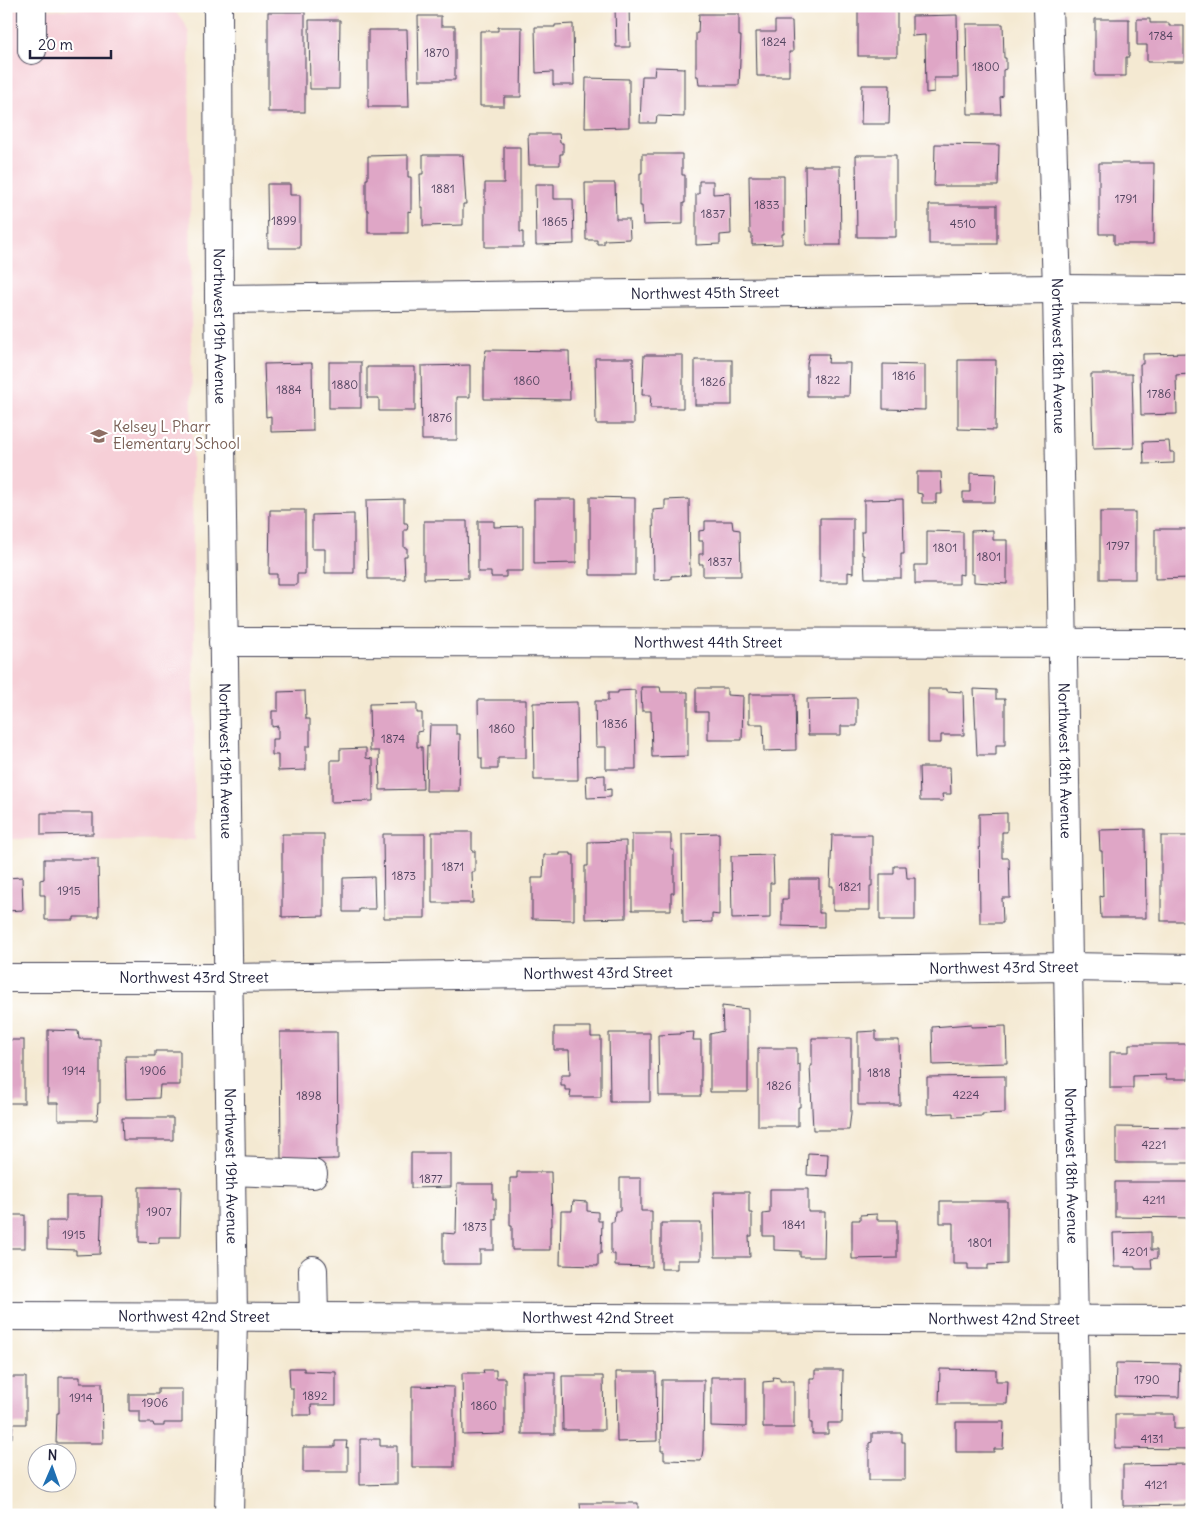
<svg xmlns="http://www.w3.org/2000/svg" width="1198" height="1521" viewBox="0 0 1198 1521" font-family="Delius,sans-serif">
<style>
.built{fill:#f6cfd7}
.building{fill:#dfa6c6}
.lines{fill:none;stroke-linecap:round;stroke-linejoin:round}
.minor-casing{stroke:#424052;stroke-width:30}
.minor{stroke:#fff;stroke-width:28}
.labels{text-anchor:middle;stroke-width:4.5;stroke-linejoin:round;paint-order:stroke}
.number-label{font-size:12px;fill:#51435e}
.street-label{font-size:15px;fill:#22223b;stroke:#fff}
.education-label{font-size:15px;fill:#785e54;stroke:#fff;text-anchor:start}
</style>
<rect width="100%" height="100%" fill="#fff"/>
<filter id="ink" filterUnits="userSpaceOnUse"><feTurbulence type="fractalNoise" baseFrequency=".02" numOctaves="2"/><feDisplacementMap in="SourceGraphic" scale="10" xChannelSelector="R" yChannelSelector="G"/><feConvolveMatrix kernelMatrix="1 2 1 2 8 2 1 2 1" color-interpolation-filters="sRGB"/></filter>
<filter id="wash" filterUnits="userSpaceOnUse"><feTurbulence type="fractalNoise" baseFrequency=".0096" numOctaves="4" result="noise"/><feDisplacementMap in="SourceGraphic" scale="20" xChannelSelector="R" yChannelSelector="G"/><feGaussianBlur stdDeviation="1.12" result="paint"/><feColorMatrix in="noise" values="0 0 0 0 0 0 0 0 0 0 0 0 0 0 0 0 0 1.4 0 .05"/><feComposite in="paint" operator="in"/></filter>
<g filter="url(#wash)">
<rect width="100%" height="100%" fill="#f4e9d2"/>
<path class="built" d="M164,9L175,12L184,21L189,33L195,840L6,839V10Z"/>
<g id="blocks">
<g class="building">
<path d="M615,6H629L630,47H616Z"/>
<rect x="858" y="7" width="39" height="49"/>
<rect x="268" y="12" width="37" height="100"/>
<path d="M699,14H739V36H741L739,85H699L698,76H696V33H698Z"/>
<path d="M957,15L958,78H934V92L926,93L925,35L912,36V16Z"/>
<path d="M418,16H441V26H455V80H419Z"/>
<path d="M1095,19H1129V57H1126V76H1095Z"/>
<path d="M1137,19H1150V23H1169V26H1184V62H1147V45H1137Z"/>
<path d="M309,20H340L339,89H310Z"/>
<path d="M775,21H792L793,52H789V76H757L756,32H775Z"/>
<path d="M573,24L574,85H553V72L536,73L535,27H555V25Z"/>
<path d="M966,24H1003L1004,58H1006V69L1003,70V96L1000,97L1001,114H968Z"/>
<path d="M498,27H522L521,97H504V106H480V31H498Z"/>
<path d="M368,30H407L409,107H368Z"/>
<path d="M655,67L684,68V117L657,116L656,123H640L642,76H654Z"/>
<path d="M586,78L629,79V127L585,128Z"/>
<path d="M862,85H890L889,124H861Z"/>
<path d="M528,134H559L560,143H563V154H560V165H529Z"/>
<path d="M935,144L999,145L998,186H934Z"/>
<path d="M504,147H520V232H523V247H485V183H504Z"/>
<path d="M642,154H682V175H685V203H683V224L643,225L642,206H640V173H642Z"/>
<path d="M408,155V177H411V212L408,211V233H368V210L366,209V179H368V156Z"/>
<path d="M423,155H463L466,204H463V225L423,226V207H421L420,174H423Z"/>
<path d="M856,155H896V237H857Z"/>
<path d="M1099,163H1154L1153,244H1114V234H1099Z"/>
<path d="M805,166H840L841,245H806Z"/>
<path d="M749,176H784V234H782V244L752,245V234H750Z"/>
<path d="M699,181H713V194L730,193L731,234L720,235V244L696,245V194H699Z"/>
<path d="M585,183H615L616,219H629L630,239L604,240V244H597V240H586Z"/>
<path d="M267,184H290V195H300V248H268Z"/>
<path d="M535,184H554V199H573L574,244L536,245Z"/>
<rect x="929" y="205" width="68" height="39"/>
<path d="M486,350L569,351L570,400L484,399V362Z"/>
<path d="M1189,353V374L1176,375L1177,414L1141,415L1140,364H1143V354Z"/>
<path d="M809,354H829L828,363H850L849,396H807V364Z"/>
<path d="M644,355H683V408H650L651,395H642Z"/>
<path d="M595,358H633L634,424H596Z"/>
<rect x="695" y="360" width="37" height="45"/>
<path d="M958,360H996L995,430L958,429Z"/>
<rect x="329" y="362" width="32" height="46"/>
<path d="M312,363L313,431L271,432V416L266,417L264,364Z"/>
<path d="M883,364L925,365V410L883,409Z"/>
<path d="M470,365V397H457V440H422L421,366Z"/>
<path d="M367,367H415V411H379V398H367Z"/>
<path d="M1091,374H1132L1134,448L1093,449Z"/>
<path d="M1169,441L1170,452H1174V463L1144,464L1143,442Z"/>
<path d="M917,472H941L942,494H936V503H922V494L917,493Z"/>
<path d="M970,473L996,474L995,502H963V492H970Z"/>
<path d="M590,497L635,498V575H590Z"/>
<path d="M404,499V523H407L408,526L407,530H404V548H407V556H404L405,579H368L366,500Z"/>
<path d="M534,499H576V563L534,564Z"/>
<path d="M689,499L690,575L671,576V579L654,580L653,510L665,509V500Z"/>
<path d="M903,499L904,554H901V578H865L864,555H862L861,532H864V500Z"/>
<path d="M270,510H305V574H297V585H277V574H269Z"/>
<rect x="1100" y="512" width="35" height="67"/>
<path d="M354,514V573H325V549H312V515Z"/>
<path d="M820,518H853V573L848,572V582H820Z"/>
<path d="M424,521H467L468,578L424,579Z"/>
<path d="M478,521H494V527L523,526V571H506V577H491V572H478Z"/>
<path d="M705,521H732L733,529L740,530L741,576H703V564H699V554H703V541H699V531L705,530Z"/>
<path d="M1155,529H1190L1191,578L1155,579Z"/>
<path d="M993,530V540H1007V584L974,582V574H971V531Z"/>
<path d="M927,531L963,532V575L959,574V584H915V565H927Z"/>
<path d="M641,687H660L661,692H688V756L652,757L651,711H642Z"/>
<path d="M696,688H727V695L743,696L742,740H708V712H696Z"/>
<path d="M928,689H947V691L963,692L964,735H941V743H928Z"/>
<path d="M974,689L996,690V699H1005V745H996V755H977Z"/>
<path d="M635,690L636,769H606V747H596L595,701H608V693H618V691Z"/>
<path d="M305,691L306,719H310V746H306V770L278,771V755H272V739H278V726L272,727V711H278V692Z"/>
<path d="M749,694H795L796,750L764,751L763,724H749Z"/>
<path d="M857,698V726H841V735H808L807,699Z"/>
<path d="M478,700H526V758H498V769H482V758H479Z"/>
<path d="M577,702L578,780H534L533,703Z"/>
<path d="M417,703V713H422V731L417,732V747H422L423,789L380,790L379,751H370L369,704Z"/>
<path d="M430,725H456V734H460L459,791H426L427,746L429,747Z"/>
<path d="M366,748V758L373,759V801L331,802V760H340V749Z"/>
<path d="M919,767H950L951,794H942L943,801H920Z"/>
<path d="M605,775V790L611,789V797L587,798L586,776Z"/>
<path d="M41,813H93V834L41,835Z"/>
<path d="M1007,813V832H1002V858H1009L1010,898H1002L1003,923H980L979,814Z"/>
<path d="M1145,829L1146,918H1101L1100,896L1103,897L1102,851H1100L1099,830Z"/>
<path d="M432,832H472V851H475V872H472L473,903H432Z"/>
<path d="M719,833V915L712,914V922L683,923L682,834Z"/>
<path d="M282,834H324V916L282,917Z"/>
<path d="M383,834H425V918H384Z"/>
<path d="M632,834H671V850H674V893H671V910H632Z"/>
<path d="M832,835H872V886H870V910H833V886H830Z"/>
<rect x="1161" y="836" width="31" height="85"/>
<path d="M626,841V918L585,919V866H588V842Z"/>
<path d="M560,853H571V855H574V920L532,919V878H543L544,855H560Z"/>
<path d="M773,855L774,883H770V918L732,919L731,856Z"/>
<path d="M44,859H98L99,917H74V920H45V895H40V880L44,879Z"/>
<path d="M894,866H906L907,878H915V920H880V874H894Z"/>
<path d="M22,877L23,910L6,911V878Z"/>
<path d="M374,877L375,909H359V912H343V878Z"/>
<path d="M788,879H819V913H824V927L782,926V899H788Z"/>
<path d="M722,1006L748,1009V1092H710V1034L723,1031Z"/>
<path d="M971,1024V1027L1006,1026L1007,1063L933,1065L932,1027Z"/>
<path d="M554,1027H591V1037H601V1097H570L571,1090H565V1086H561V1075H570L569,1050H554Z"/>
<path d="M48,1030L78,1031L79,1039H100V1103H98L97,1120H58V1103H48Z"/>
<path d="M876,1031V1040H899L900,1105H858V1032Z"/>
<path d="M280,1032H337L338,1159L281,1160Z"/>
<path d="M694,1032L693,1040H701V1096H659L658,1035L680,1034V1033Z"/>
<path d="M609,1033H650V1102H610Z"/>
<path d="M812,1038H851V1113L849,1130H813L810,1066H812Z"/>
<rect x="6" y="1040" width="18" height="63"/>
<path d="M1129,1044H1192V1065L1189,1064V1079H1166V1075L1133,1076V1088H1110V1052H1129Z"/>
<path d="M758,1048H797V1065L800,1064V1107H798V1126H758Z"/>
<path d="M155,1051H180V1085H160L159,1098L126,1099L125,1056H155Z"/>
<path d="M1005,1076V1113L982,1114V1116L953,1117V1113L927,1114V1077Z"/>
<path d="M122,1118H173V1140H123Z"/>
<path d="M1116,1127L1192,1128L1191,1163H1116Z"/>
<path d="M411,1153H451V1187L411,1188Z"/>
<path d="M808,1153L828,1154L827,1176L807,1175Z"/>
<path d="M517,1172H551L552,1226H550V1250H512V1226H510V1178H517Z"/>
<path d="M620,1178H641V1211H652V1267L615,1266V1254H611V1222H614L615,1211H620Z"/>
<path d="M1115,1182H1192V1218L1115,1217Z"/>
<path d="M457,1184H493V1199H496V1220L494,1219V1250H480V1264H443V1233L456,1234Z"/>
<path d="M139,1187H181L180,1237H159V1243L139,1242Z"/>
<path d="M770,1189H808V1212H825L824,1257H800V1251L774,1250V1236H763V1214L770,1213Z"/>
<path d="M714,1192H749V1213H752V1236H749L750,1257H715Z"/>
<path d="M66,1196H102L100,1254L76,1255V1250L47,1249V1221H66Z"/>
<path d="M573,1201L587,1202V1211L598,1212V1221H602L601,1254H598V1266L560,1265L561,1211H572Z"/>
<path d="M940,1201H1007V1264L988,1265V1269H968V1264H953V1223H940Z"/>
<path d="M877,1214V1220H897V1258L852,1259V1220H860V1215Z"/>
<rect x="6" y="1215" width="19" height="33"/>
<path d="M661,1223H701V1260H677V1269H661Z"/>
<path d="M1151,1232V1250H1157V1258L1151,1259L1152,1269H1135V1267H1114L1113,1233Z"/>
<path d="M1116,1363L1180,1364L1179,1397L1115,1396Z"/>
<path d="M289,1368H304V1371L336,1372V1405H311L312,1415H293V1388H290Z"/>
<path d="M940,1369L996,1370V1381H1008L1007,1404H939Z"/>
<path d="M483,1370H496V1378H505V1434L463,1435L462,1373H484Z"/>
<path d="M815,1370H843L842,1423H828V1434H812V1423H810V1378H815Z"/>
<rect x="522" y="1372" width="33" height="62"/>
<path d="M616,1372H656L657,1441L617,1442Z"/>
<path d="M562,1376H603L604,1430H563Z"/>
<path d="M6,1377H26V1424H13L12,1438L6,1437Z"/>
<path d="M59,1377H80V1383H102L103,1443H56L57,1413H59Z"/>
<path d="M711,1377H746V1427L711,1426Z"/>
<path d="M773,1377L780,1378V1381H794V1428H763V1382L774,1381Z"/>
<path d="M662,1380H704L703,1450L701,1461L664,1460V1451H661Z"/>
<path d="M412,1386L454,1387V1467H412Z"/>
<path d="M158,1389H182V1423H164V1426H154L153,1423H140V1411H129V1394H158Z"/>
<path d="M1115,1414H1174V1429H1190V1449L1115,1448Z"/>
<path d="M956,1422H1004L1003,1449H994V1452H956Z"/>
<path d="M872,1433H902V1442H905V1480H869V1443L872,1442Z"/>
<path d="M360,1439H380V1446H397V1484L360,1485Z"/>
<path d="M335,1441H347L346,1448L348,1447V1472H303V1447H335Z"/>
<path d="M1188,1464L1189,1505L1123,1506V1465Z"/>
<path d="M580,1503H638V1515H581Z"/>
</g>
</g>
</g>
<g filter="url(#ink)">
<use href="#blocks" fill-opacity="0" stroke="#424052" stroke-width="1"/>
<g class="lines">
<g class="minor-casing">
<g id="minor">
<path d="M32,6V50"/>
<path id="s1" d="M218,6L219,299L233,1316L229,1515"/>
<path id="s2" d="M1048,6L1057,289L1077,1515"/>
<path id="s3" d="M219,299L1057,289L1192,290"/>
<path id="s4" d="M223,642L1192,643"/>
<path id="s5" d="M6,978H227L1068,967L1192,969"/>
<path d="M231,1171L313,1174"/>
<path d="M313,1270L314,1316"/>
<path id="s6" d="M6,1316L1192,1320"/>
</g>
</g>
<use href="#minor" class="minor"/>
</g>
</g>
<defs>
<g id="school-bare" transform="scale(1.35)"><path d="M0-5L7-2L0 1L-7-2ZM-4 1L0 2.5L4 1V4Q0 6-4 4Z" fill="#8d6e63" stroke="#fff" stroke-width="2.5" paint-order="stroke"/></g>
</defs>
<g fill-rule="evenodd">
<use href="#school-bare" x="99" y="436"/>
</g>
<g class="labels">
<g class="number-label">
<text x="1161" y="40">1784</text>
<text x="774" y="46">1824</text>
<text x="437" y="57">1870</text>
<text x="986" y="71">1800</text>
<text x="443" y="193">1881</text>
<text x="1126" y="203">1791</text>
<text x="767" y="209">1833</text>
<text x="713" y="218">1837</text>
<text x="284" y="225">1899</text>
<text x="555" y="226">1865</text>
<text x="963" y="228">4510</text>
<text x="904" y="380">1816</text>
<text x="828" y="384">1822</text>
<text x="527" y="385">1860</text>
<text x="713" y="386">1826</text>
<text x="345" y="389">1880</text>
<text x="289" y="394">1884</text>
<text x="1159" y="398">1786</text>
<text x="440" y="422">1876</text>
<text x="1118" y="550">1797</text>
<text x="945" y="552">1801</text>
<text x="989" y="561">1801</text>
<text x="720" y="566">1837</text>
<text x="615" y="728">1836</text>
<text x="502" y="733">1860</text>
<text x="393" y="743">1874</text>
<text x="453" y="871">1871</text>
<text x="404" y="880">1873</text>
<text x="850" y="891">1821</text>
<text x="69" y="895">1915</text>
<text x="74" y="1075">1914</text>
<text x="153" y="1075">1906</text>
<text x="879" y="1077">1818</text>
<text x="779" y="1090">1826</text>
<text x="966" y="1099">4224</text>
<text x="309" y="1100">1898</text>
<text x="1154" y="1149">4221</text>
<text x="431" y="1183">1877</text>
<text x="1154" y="1204">4211</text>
<text x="159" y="1216">1907</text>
<text x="794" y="1229">1841</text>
<text x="475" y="1231">1873</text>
<text x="74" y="1239">1915</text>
<text x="980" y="1247">1801</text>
<text x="1135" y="1256">4201</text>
<text x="1147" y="1384">1790</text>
<text x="315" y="1400">1892</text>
<text x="81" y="1402">1914</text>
<text x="155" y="1407">1906</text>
<text x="484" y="1410">1860</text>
<text x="1152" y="1443">4131</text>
<text x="1156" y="1489">4121</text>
</g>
<g class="street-label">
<text dy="5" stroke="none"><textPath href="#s3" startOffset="486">Northwest 45th Street</textPath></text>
<text dy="5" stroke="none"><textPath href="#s1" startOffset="320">Northwest 19th Avenue</textPath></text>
<text dy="5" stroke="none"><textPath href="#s2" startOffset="350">Northwest 18th Avenue</textPath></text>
<text dy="5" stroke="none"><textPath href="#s4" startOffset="485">Northwest 44th Street</textPath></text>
<text dy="5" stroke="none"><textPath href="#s2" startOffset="755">Northwest 18th Avenue</textPath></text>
<text dy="5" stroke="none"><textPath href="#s1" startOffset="755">Northwest 19th Avenue</textPath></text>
<text dy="5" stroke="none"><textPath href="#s5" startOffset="998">Northwest 43rd Street</textPath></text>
<text dy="5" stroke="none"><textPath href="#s5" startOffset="592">Northwest 43rd Street</textPath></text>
<text dy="5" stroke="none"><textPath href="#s5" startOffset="188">Northwest 43rd Street</textPath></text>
<text dy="5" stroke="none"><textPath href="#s1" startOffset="1160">Northwest 19th Avenue</textPath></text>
<text dy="5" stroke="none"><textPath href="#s2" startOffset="1160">Northwest 18th Avenue</textPath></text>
<text dy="5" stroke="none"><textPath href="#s6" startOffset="188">Northwest 42nd Street</textPath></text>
<text dy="5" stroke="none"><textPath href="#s6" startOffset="592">Northwest 42nd Street</textPath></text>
<text dy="5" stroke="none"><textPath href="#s6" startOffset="998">Northwest 42nd Street</textPath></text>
</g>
<g class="education-label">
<text x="113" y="432">Kelsey L Pharr<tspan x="113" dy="17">Elementary School</tspan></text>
</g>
</g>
<rect width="1198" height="1521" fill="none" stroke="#fff" stroke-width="25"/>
<g transform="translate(52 1468) rotate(2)"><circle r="24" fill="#ffffff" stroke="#a7a7b1"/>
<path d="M0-4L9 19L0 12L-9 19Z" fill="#1f6fb2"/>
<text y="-8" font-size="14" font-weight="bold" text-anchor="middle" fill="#22223b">N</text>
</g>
<path d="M30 50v8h81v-8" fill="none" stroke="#22223b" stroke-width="2.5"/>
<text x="38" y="50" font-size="15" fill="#22223b" stroke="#ffffff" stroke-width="4" paint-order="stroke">20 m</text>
</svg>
